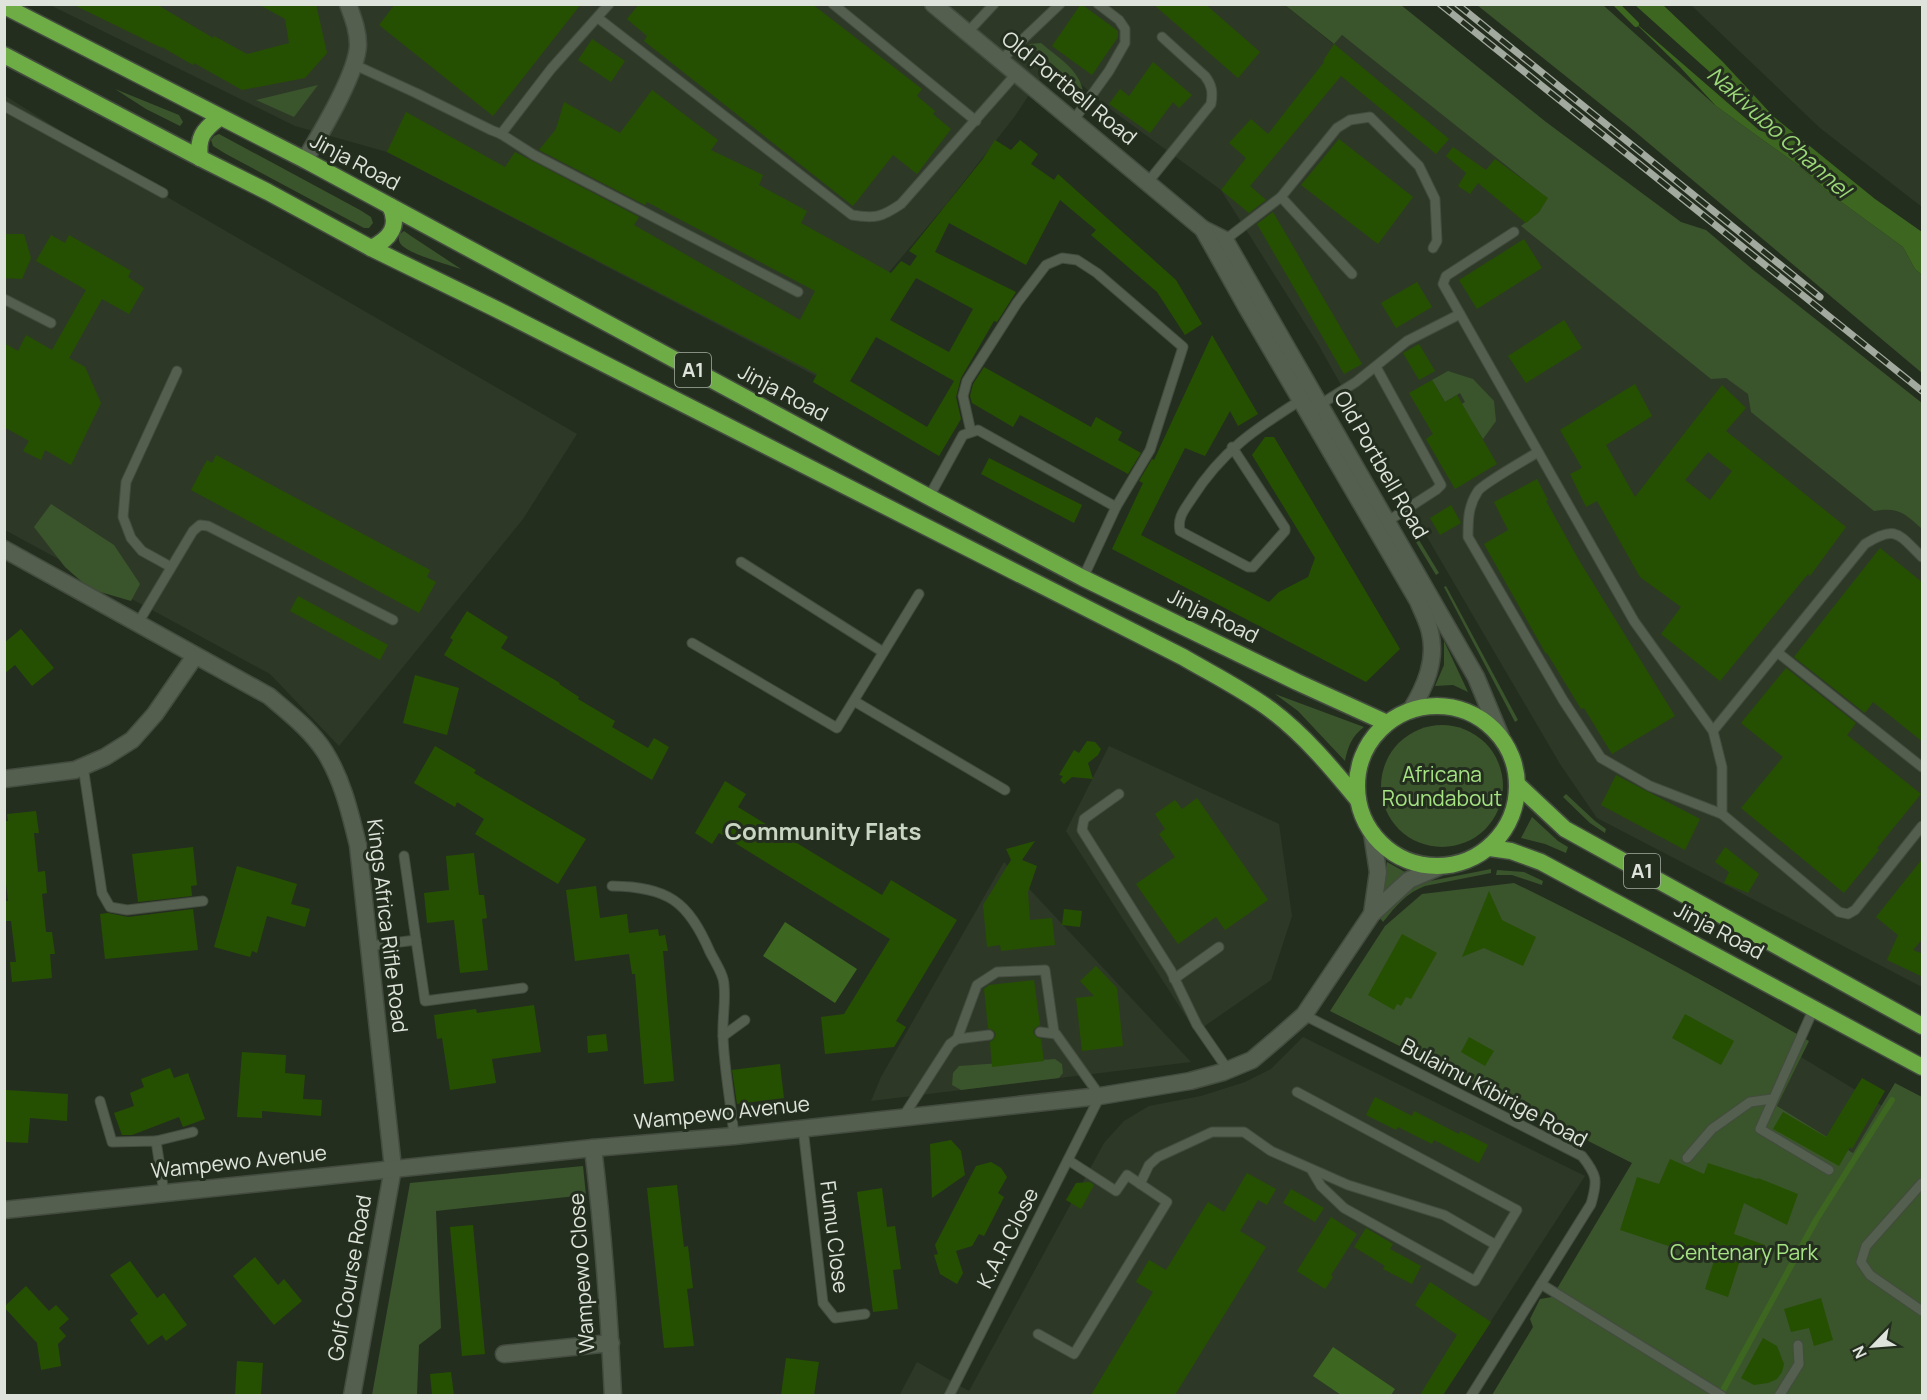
<svg xmlns="http://www.w3.org/2000/svg" width="1927" height="1400" viewBox="0 0 1927 1400" font-family="Manrope,sans-serif">
<style>
.built{fill:#2d3926}
.green{fill:#3a542c}
.water{fill:#3d6720}
.lines{fill:none;stroke-linecap:round;stroke-linejoin:round}
.stream{stroke:#3d6720;stroke-width:6}
.building{fill:#265001;fill-rule:evenodd}
.service-casing{stroke:#434c3f;stroke-width:11}
.minor-casing{stroke:#434c3f;stroke-width:19}
.tertiary-casing{stroke:#434c3f;stroke-width:19}
.secondary-casing{stroke:#434c3f;stroke-width:19}
.trunk-casing{stroke:#434c3f;stroke-width:19}
.service{stroke:#545f4f;stroke-width:9}
.minor{stroke:#545f4f;stroke-width:16}
.tertiary{stroke:#545f4f;stroke-width:16}
.secondary{stroke:#545f4f;stroke-width:16}
.trunk{stroke:#6eac46;stroke-width:16}
.rail-casing{stroke:#a2a99e;stroke-width:7}
.rail{stroke:#242e1f;stroke-width:4.5;stroke-dasharray:14;stroke-linecap:butt}
.labels{text-anchor:middle;stroke-width:6;stroke-linejoin:round;paint-order:stroke}
.shield{fill:#242e1f;stroke:#a6ada3;stroke-width:1.5}
.shield-label{font-size:20px;font-weight:bold;fill:#dee4db}
.street-label{font-size:21px;fill:#dee4db;stroke:#242e1f}
.park-label{font-size:21px;fill:#a5e383;stroke:#242e1f}
.water-label{font-size:22px;font-style:italic;fill:#9bd878;stroke:#242e1f}
.quarter-label{font-size:24px;font-weight:bold;fill:#cad6c4;stroke:#242e1f}
</style>
<rect width="100%" height="100%" fill="#242e1f"/>
<g class="built">
<path d="M50,5H1285L1333,44L1342,35L1922,473V987L1597,818L1560,764L1413,513L1318,344L1221,190L1102,103L1053,59L1015,116L948,202L848,321L816,376L387,152L295,126Z"/>
<path d="M1691,5H1922V207L1820,128Z"/>
<path d="M4,95L148,186L577,434L523,519L339,746L270,674L5,530Z"/>
<path d="M1109,746L1279,824L1292,916L1271,980L1196,1032L1066,831Z"/>
<path d="M1004,862L1191,1062L871,1101L881,1077Z"/>
<path d="M1303,1037L1585,1176L1443,1395L899,1396L917,1362L969,1391L1104,1143L1124,1121L1149,1106L1201,1096L1245,1082L1271,1069Z"/>
<path d="M1801,1057L1882,1106L1853,1153L1777,1106Z"/>
</g>
<g class="green">
<path d="M1285,5H1401L1546,122L1681,222L1706,230L1752,269L1922,403V529C1904,513 1899,507 1874,511L1751,412L1748,394L1726,378L1711,379L1521,226L1539,212L1547,198L1342,35L1334,44Z"/>
<path d="M1477,5H1603L1716,106L1802,168L1829,193L1903,247L1915,269L1922,275V373L1633,130Z"/>
<path d="M1041,43C1057,57 1079,69 1083,91L1029,44Z"/>
<path d="M318,85L294,117L256,100Z"/>
<path d="M115,89L179,115L183,122L180,126L146,109Z"/>
<path d="M219,134L360,210L371,217L373,223L369,228H364L226,154L213,146L211,140L214,136Z"/>
<path d="M404,231L411,236L461,269C449,265 405,253 400,243C398,239 399,237 400,234Z"/>
<path d="M1448,371L1473,379L1494,401L1496,421L1483,439L1473,423L1464,428L1453,409L1465,402L1460,393L1445,402L1432,380Z"/>
<path d="M51,504L114,545L140,584L131,601L90,589L65,567L34,527Z"/>
<path d="M1411,527L1439,573L1436,575L1408,529Z"/>
<path d="M1446,586L1518,720L1515,722L1444,587Z"/>
<path d="M1444,641L1468,692L1453,685L1435,686L1444,665Z"/>
<path d="M1275,694L1364,727C1352,736 1348,746 1345,761L1298,711Z"/>
<circle cx="1442" cy="786" r="61"/>
<path d="M1566,794L1595,821L1606,829L1605,833L1590,823L1563,797Z"/>
<path d="M1532,817L1558,841L1568,847L1566,853L1545,844L1521,838Z"/>
<path d="M1387,862L1405,872L1383,896Z"/>
<path d="M1491,869V873L1425,886C1406,893 1396,906 1383,922L1380,918L1398,896L1420,883Z"/>
<path d="M1497,870L1524,872L1543,881L1542,885L1512,875H1496Z"/>
<path d="M1514,883C1615,932 1712,985 1809,1041L1777,1106L1853,1153L1895,1083L1922,1097V1395H1492L1533,1327L1530,1319L1540,1299L1552,1297L1632,1163L1330,1011L1385,926L1422,894Z"/>
<path d="M1055,1059L1062,1064L1063,1073L1059,1078L961,1090L952,1085L953,1073L959,1066Z"/>
<path d="M583,1166L586,1195L436,1211L441,1328L419,1345L417,1395H372L410,1183Z"/>
</g>
<g class="water">
<path d="M1635,5H1663L1722,61L1774,117L1875,199L1922,232V275L1915,269L1903,247L1829,193L1802,168L1716,106L1680,67L1631,19L1759,130L1772,135L1750,108Z"/>
<path d="M785,922L857,969L835,1003L763,956Z"/>
<path d="M1333,1347L1395,1389L1391,1395H1341L1313,1376Z"/>
</g>
<g class="lines">
<g class="stream">
<path d="M1616,4L1636,24"/>
<path d="M1720,1396L1816,1220L1892,1100"/>
</g>
</g>
<g class="building">
<path d="M72,4H156L213,38L214,36L247,54L289,43L285,19L258,4H316L327,53L305,78L242,90L194,63L193,65L162,47V48Z"/>
<path d="M395,4H581L493,116L379,25Z"/>
<path d="M639,4H812L922,89L917,96L935,111L933,114L951,129L917,174L893,155L853,206L644,41L647,36L627,19Z"/>
<path d="M1081,4L1118,31V37L1092,75L1052,46Z"/>
<path d="M1153,4H1205L1260,52L1238,78Z"/>
<path d="M592,39L625,61L611,82L578,60Z"/>
<path d="M1334,44L1449,139L1436,154L1341,76L1250,186L1266,200L1249,213L1221,190L1246,158L1229,143L1251,119L1268,134L1324,62L1323,61Z"/>
<path d="M1153,62L1192,95L1179,108L1173,102L1150,133L1109,104L1120,89L1129,96Z"/>
<path d="M652,90L718,140L711,150L763,175L759,185L807,211L801,223L891,273L901,261L910,266L917,256L909,251L982,160L995,140L1011,150L1020,140L1038,154L1031,164L1054,180L1058,174L1176,280L1202,324L1185,335L1157,292L1091,235L1096,230L1060,200L1026,265L949,223L935,252L1016,292L997,322L994,321L961,378L956,397L961,419L939,456L813,382L817,374L387,152L406,112L505,167L515,152L639,217L634,225L800,320L815,291L647,202L645,205L539,150L556,129L564,102L620,133ZM916,278L973,309L949,352L890,320ZM876,337L954,381L927,427L850,381Z"/>
<path d="M1339,139L1413,197L1378,244L1301,185Z"/>
<path d="M1453,147L1486,170L1495,159L1548,198L1539,212L1526,223L1478,183L1470,194L1458,186L1466,173L1446,156Z"/>
<path d="M1273,212L1362,364L1344,374L1257,224Z"/>
<path d="M4,234H24L31,258L22,279L4,278Z"/>
<path d="M51,235L65,243L69,235L131,271L128,277L144,288L129,314L102,299L69,358L85,367L101,403L71,465L45,450L41,460L23,451L29,441L4,427V343L18,351L26,335L52,350L86,290L36,261Z"/>
<path d="M1524,239L1542,268L1477,309L1459,280Z"/>
<path d="M1417,282L1432,307L1396,328L1381,303Z"/>
<path d="M1564,320L1582,348L1526,383L1508,356Z"/>
<path d="M1212,335L1258,414L1238,426L1230,411L1205,456L1185,448L1141,535L1269,602L1279,592L1308,577L1315,558L1252,455L1265,437H1274L1400,649L1366,682L1112,549L1143,483L1139,481L1152,459L1154,460Z"/>
<path d="M1419,344L1435,371L1419,380L1403,353Z"/>
<path d="M984,367L1091,427L1096,417L1122,432L1118,440L1141,453L1128,474L1020,415L1013,427L972,403L970,396L973,384Z"/>
<path d="M1432,380L1445,402L1457,395L1497,464L1455,489L1426,439L1433,434L1409,393Z"/>
<path d="M1635,384L1652,416L1606,445L1635,497L1722,385L1746,408L1726,431L1846,527L1810,576L1808,574L1720,681L1661,634L1681,607L1640,577L1597,501L1586,507L1570,474L1582,468L1560,430ZM1708,452L1732,471L1710,500L1685,480Z"/>
<path d="M216,455L430,570L427,577L436,582L419,613L191,490L207,460L212,463Z"/>
<path d="M989,458L1082,505L1074,523L981,474Z"/>
<path d="M1537,479L1548,500L1546,501L1580,562L1675,716L1612,754L1584,708L1581,709L1547,653L1546,654L1484,544L1508,530L1494,502Z"/>
<path d="M1451,505L1461,523L1440,535L1430,518Z"/>
<path d="M1880,548L1923,583V742L1873,702L1865,713L1794,657Z"/>
<path d="M298,596L388,645L380,660L290,611Z"/>
<path d="M467,611L508,637L501,648L560,683L559,684L579,697L578,699L615,721L612,727L648,748L654,738L669,747L652,780L444,655L453,640L450,638Z"/>
<path d="M21,629L54,668L32,686L15,665L4,674V643Z"/>
<path d="M1786,668L1856,723L1847,735L1921,794L1877,848L1879,850L1844,893L1741,808L1783,757L1741,723Z"/>
<path d="M415,675L459,688L447,735L403,723Z"/>
<path d="M1087,741L1095,742L1101,749L1098,755L1088,763L1093,779L1072,777L1064,784L1060,780L1063,776L1059,775L1074,750L1079,753Z"/>
<path d="M435,746L476,770L474,773L586,839L558,884L475,834L484,819L457,802L455,807L414,783Z"/>
<path d="M1616,775L1700,819L1685,850L1601,805Z"/>
<path d="M725,781L746,794L738,807L882,895L891,880L957,920L896,1021L906,1027L894,1047L825,1054L821,1017L844,1014L890,939L719,833L712,844L695,833Z"/>
<path d="M1197,798L1268,900L1225,930L1216,917L1178,944L1136,884L1175,857L1159,834L1165,829L1155,814L1175,800L1182,809Z"/>
<path d="M36,811L39,833H34L38,872L45,871L47,893L42,894L46,932H52L55,954H50L52,978L12,982L10,962H16L11,921H4V901H8L4,867V821H8L7,814Z"/>
<path d="M1035,841L1022,860L1037,866L1028,892L1030,920L1052,918L1055,945L1001,951L1000,945L987,947L983,905L1011,860L1006,849Z"/>
<path d="M193,847L197,885L191,886L192,896L138,902L132,854Z"/>
<path d="M1725,847L1759,874L1748,893L1724,883L1729,872L1715,862Z"/>
<path d="M474,853L479,895H484L487,918L482,919L488,970L460,973L454,920L427,923L424,893L449,890L446,856Z"/>
<path d="M1923,858V938L1913,950L1923,954V977L1887,960L1898,935L1876,917Z"/>
<path d="M237,866L297,884L291,904L310,909L305,927L267,916L257,953L252,951L250,957L214,947Z"/>
<path d="M596,886L600,918L627,914L629,933L658,929L659,936L665,935L668,951H663L674,1081L644,1084L635,974H632L629,954L575,961L566,890Z"/>
<path d="M1489,891L1502,920L1536,937L1523,966L1484,948L1462,957Z"/>
<path d="M193,909L198,950L105,959L100,914L108,913L128,917Z"/>
<path d="M1064,909L1082,911L1080,927L1062,925Z"/>
<path d="M1402,934L1437,953L1411,999L1406,997L1401,1006L1397,1004L1394,1010L1368,995Z"/>
<path d="M1096,966L1117,988L1123,1046L1082,1051L1076,998L1094,996L1080,981Z"/>
<path d="M1034,980L1040,1025L1035,1028L1033,1032L1036,1037L1041,1039L1044,1061L992,1067L990,1042L993,1040L996,1035L994,1031L988,1028L984,989L989,985Z"/>
<path d="M534,1005L541,1052L492,1059L496,1083L450,1090L442,1038L437,1039L434,1015L476,1009L477,1013Z"/>
<path d="M1685,1014L1734,1041L1721,1065L1672,1038Z"/>
<path d="M606,1034L608,1051L588,1053L587,1036Z"/>
<path d="M1469,1037L1494,1051L1485,1066L1461,1052Z"/>
<path d="M242,1052L286,1055L285,1073L305,1075L303,1099L322,1100L321,1116L262,1111V1118L237,1117Z"/>
<path d="M780,1064L784,1098L737,1104L732,1070Z"/>
<path d="M170,1068L174,1078L188,1073L205,1119L183,1127L179,1117L132,1135H122L114,1113L134,1106L130,1093L144,1087L141,1079Z"/>
<path d="M1862,1078L1885,1091L1852,1149L1850,1147L1839,1166L1773,1129L1783,1112L1826,1137Z"/>
<path d="M6,1090L68,1094L67,1121L30,1118L28,1143L4,1142Z"/>
<path d="M1375,1097L1412,1116L1414,1111L1459,1134L1460,1131L1488,1145L1479,1163L1434,1140L1432,1144L1398,1127L1396,1130L1366,1115Z"/>
<path d="M951,1140L961,1151L965,1175L932,1198L930,1144Z"/>
<path d="M1670,1159L1704,1174L1708,1163L1757,1179L1758,1178L1798,1194L1787,1225L1744,1203L1734,1234L1765,1245L1759,1263L1741,1257L1728,1297L1705,1289L1714,1261L1620,1230L1637,1177L1659,1184Z"/>
<path d="M991,1162L1001,1168L1007,1177L998,1193L1004,1197L984,1236L979,1234L972,1246L956,1251L963,1273L957,1284L940,1274L934,1255L938,1254L935,1245L976,1166Z"/>
<path d="M1247,1173L1276,1189L1267,1205L1258,1200L1240,1231L1266,1247L1175,1395H1091L1153,1292L1136,1282L1149,1260L1166,1270L1208,1202L1224,1212Z"/>
<path d="M1090,1182L1094,1185L1081,1209L1066,1200L1076,1183Z"/>
<path d="M677,1185L684,1247L688,1246L693,1288L687,1289L694,1346L664,1348L647,1188Z"/>
<path d="M882,1188L887,1227L895,1226L901,1269L893,1270L898,1309L873,1312L857,1192Z"/>
<path d="M1291,1189L1324,1208L1315,1222L1283,1203Z"/>
<path d="M1331,1217L1357,1234L1331,1275L1333,1277L1325,1289L1297,1271Z"/>
<path d="M473,1225L485,1354L462,1356L450,1227Z"/>
<path d="M1366,1228L1393,1244L1390,1249L1421,1266L1412,1284L1383,1269L1385,1266L1354,1247Z"/>
<path d="M255,1257L278,1285L284,1279L302,1301L274,1325L233,1276Z"/>
<path d="M130,1261L157,1298L164,1293L187,1325L166,1341L162,1335L148,1345L130,1320L138,1314L110,1275Z"/>
<path d="M1430,1282L1491,1322L1443,1395H1420L1457,1335L1415,1305Z"/>
<path d="M26,1286L49,1311L56,1305L69,1319L59,1328L66,1336L58,1344L61,1366L41,1370L37,1343L4,1307Z"/>
<path d="M1821,1298L1833,1340L1814,1346L1809,1328L1791,1332L1784,1309Z"/>
<path d="M1763,1338L1777,1346L1784,1364L1782,1372L1777,1379L1768,1383L1754,1385L1741,1378Z"/>
<path d="M786,1358L819,1362L814,1395H781Z"/>
<path d="M237,1361L263,1363L261,1395H235Z"/>
<path d="M451,1372L454,1395H432L430,1374Z"/>
</g>
<g class="lines">
<g class="service-casing">
<g id="service">
<path d="M833,4L976,121"/>
<path d="M598,18L852,215C875,219 882,217 901,204L1016,74"/>
<path d="M967,33L994,4"/>
<path d="M1000,61L1060,4"/>
<path d="M355,65L416,93L491,130L501,134L551,69L609,4"/>
<path d="M4,106L163,193"/>
<path d="M1073,121L1109,71L1125,43V29L1119,20L1098,4"/>
<path d="M501,134L534,155L798,292"/>
<path d="M1148,182L1211,104C1213,92 1212,85 1205,76L1162,37"/>
<path d="M1281,197L1337,128L1350,120L1370,117L1419,166L1435,199L1437,241L1433,248"/>
<path d="M1514,232L1446,276L1443,284L1634,621L1713,731L1722,767V814"/>
<path d="M1225,240L1281,197L1352,274"/>
<path d="M4,299L51,323"/>
<path d="M1376,367L1441,485L1436,490L1388,521"/>
<path d="M1321,404L1356,382L1407,341L1460,314"/>
<path d="M971,432L963,396L967,381L1017,303L1046,265L1062,258L1077,260L1097,273L1183,347L1150,450L1116,507L1083,578"/>
<path d="M1232,447L1285,528V531L1253,567H1248L1180,531C1177,517 1185,509 1192,498C1222,451 1255,429 1301,400"/>
<path d="M1538,452C1527,459 1484,483 1478,491C1468,506 1468,520 1468,537L1563,700L1601,758L1650,786L1722,814L1839,912L1848,914L1855,910L1922,826"/>
<path d="M929,497L963,435L978,430L1116,507"/>
<path d="M741,562L883,652"/>
<path d="M171,567L142,551L131,538L123,517L126,482L177,371"/>
<path d="M138,623L193,531L200,525L208,526L393,620"/>
<path d="M692,643L837,728L919,594"/>
<path d="M1777,652L1922,767"/>
<path d="M854,701L1005,790"/>
<path d="M1713,731L1865,544C1897,524 1899,535 1922,557"/>
<path d="M83,766L102,893L110,907L127,910L203,901"/>
<path d="M1119,794L1084,819L1082,830L1171,971L1197,1025L1228,1070"/>
<path d="M404,856L416,940"/>
<path d="M612,886C668,887 688,901 710,952C715,962 724,975 724,985C726,1002 722,1019 723,1036C724,1069 731,1103 734,1136"/>
<path d="M369,946L416,940L425,1001L523,988"/>
<path d="M1174,979L1219,947"/>
<path d="M1814,1008L1760,1129L1829,1170"/>
<path d="M1304,1015L1582,1156C1597,1175 1598,1180 1591,1204L1471,1396"/>
<path d="M723,1036L745,1020"/>
<path d="M957,1039L977,985L997,972L1045,970L1054,1032"/>
<path d="M1297,1092L1517,1210L1496,1245"/>
<path d="M100,1101L112,1142L156,1141L164,1193"/>
<path d="M903,1117L950,1044L957,1039L989,1035"/>
<path d="M803,1128L823,1303L835,1318L865,1314"/>
<path d="M156,1141L193,1132"/>
<path d="M1687,1158L1712,1129L1750,1102L1772,1099"/>
<path d="M1922,1183L1866,1246L1861,1262L1870,1275L1922,1311"/>
<path d="M1140,1184L1149,1165L1158,1157L1212,1132H1244L1271,1151L1348,1185L1444,1215L1496,1245L1475,1281L1344,1208L1321,1186L1311,1169"/>
<path d="M1541,1284L1722,1396"/>
<path d="M1038,1334L1074,1354L1167,1202L1127,1175L1116,1191L1068,1160"/>
<path d="M949,1396L1100,1096L1056,1034L1040,1032"/>
<path d="M1779,1396L1799,1364L1798,1345"/>
</g>
</g>
<g class="minor-casing">
<g id="minor">
<path d="M305,160C320,134 357,74 358,45C358,30 353,18 348,4"/>
<path d="M4,549L269,696C289,713 311,730 325,752C343,781 350,813 358,845L393,1168L352,1396"/>
<path d="M4,779L75,770L105,757L132,740L155,714L195,656"/>
<path d="M593,1148C603,1230 609,1313 613,1396"/>
<path d="M504,1354L611,1343"/>
</g>
</g>
<g class="tertiary-casing">
<g id="tertiary">
<path d="M1372,914L1378,872L1372,833"/>
<path d="M4,1210L593,1148L734,1136L1100,1096L1190,1081L1223,1072L1252,1060L1279,1037L1304,1015L1372,914L1409,880L1439,867"/>
</g>
</g>
<g class="secondary-casing">
<g id="secondary">
<path d="M933,4L1203,229L1225,240L1476,677L1501,737"/>
<path d="M1203,229L1246,306L1418,601C1422,611 1428,622 1430,632C1437,660 1425,687 1411,710"/>
</g>
</g>
<g class="trunk-casing">
<g id="trunk">
<path d="M4,6L305,160L929,497L1083,578L1297,682L1387,723"/>
<path d="M4,55L200,158L268,192L371,248L496,309L1183,657C1212,674 1244,690 1271,710C1304,735 1331,767 1358,800"/>
<path d="M200,158C197,138 203,130 219,118"/>
<path d="M371,248C390,239 400,226 390,206"/>
<circle cx="1437" cy="786" r="80"/>
<path d="M1518,785L1565,829L1922,1026"/>
<path d="M1490,848L1511,851L1541,862L1922,1067"/>
</g>
</g>
<use href="#service" class="service"/>
<use href="#minor" class="minor"/>
<use href="#tertiary" class="tertiary"/>
<use href="#secondary" class="secondary"/>
<use href="#trunk" class="trunk"/>
<g class="rail-casing">
<g id="rail">
<path d="M1440,4L1922,391"/>
<path d="M1457,4L1820,297"/>
</g>
</g>
<use href="#rail" class="rail"/>
</g>
<g class="labels">
<g class="shield">
<rect x="675" y="353" width="36" height="34" rx="4.5"/>
<rect x="1624" y="854" width="36" height="34" rx="4.5"/>
</g>
<g class="shield-label">
<text x="693" y="377">A1</text>
<text x="1642" y="878">A1</text>
</g>
<g class="street-label">
<text transform="translate(1069 88) rotate(39)" y="7">Old Portbell Road</text>
<text transform="translate(355 162) rotate(28)" y="7">Jinja Road</text>
<text transform="translate(783 393) rotate(28)" y="7">Jinja Road</text>
<text transform="translate(1381 465) rotate(60)" y="7">Old Portbell Road</text>
<text transform="translate(1213 616) rotate(26)" y="7">Jinja Road</text>
<text transform="translate(387 926) rotate(83)" y="7">Kings Africa Rifle Road</text>
<text transform="translate(1719 931) rotate(28)" y="7">Jinja Road</text>
<text transform="translate(1494 1093) rotate(28)" y="7">Bulaimu Kibirige Road</text>
<text transform="translate(722 1113) rotate(-6)" y="7">Wampewo Avenue</text>
<text transform="translate(239 1162) rotate(-6)" y="7">Wampewo Avenue</text>
<text transform="translate(834 1237) rotate(83)" y="7">Fumu Close</text>
<text transform="translate(1008 1238) rotate(-63)" y="7">K.A.R Close</text>
<text transform="translate(582 1273) rotate(-94)" y="7">Wampewo Close</text>
<text transform="translate(350 1278) rotate(-80)" y="7">Golf Course Road</text>
</g>
<g class="park-label">
<text x="1442" y="782">Africana<tspan x="1442" dy="24">Roundabout</tspan></text>
<text x="1744" y="1260">Centenary Park</text>
</g>
<g class="water-label">
<text transform="translate(1779 132) rotate(42)" y="8">Nakivubo Channel</text>
</g>
<g class="quarter-label">
<text x="823" y="840">Community Flats</text>
</g>
</g>
<rect width="1927" height="1400" fill="none" stroke="#dee4db" stroke-width="12"/>
<g transform="translate(1873 1346) rotate(245)" stroke="#242e1f" stroke-width="4.5" paint-order="stroke">
<path d="M0-4.5L10 22L0 15L-10 22Z" fill="#dee4db"/>
<text y="-9" font-size="16" font-weight="bold" text-anchor="middle" fill="#dee4db">N</text>
</g>
</svg>
